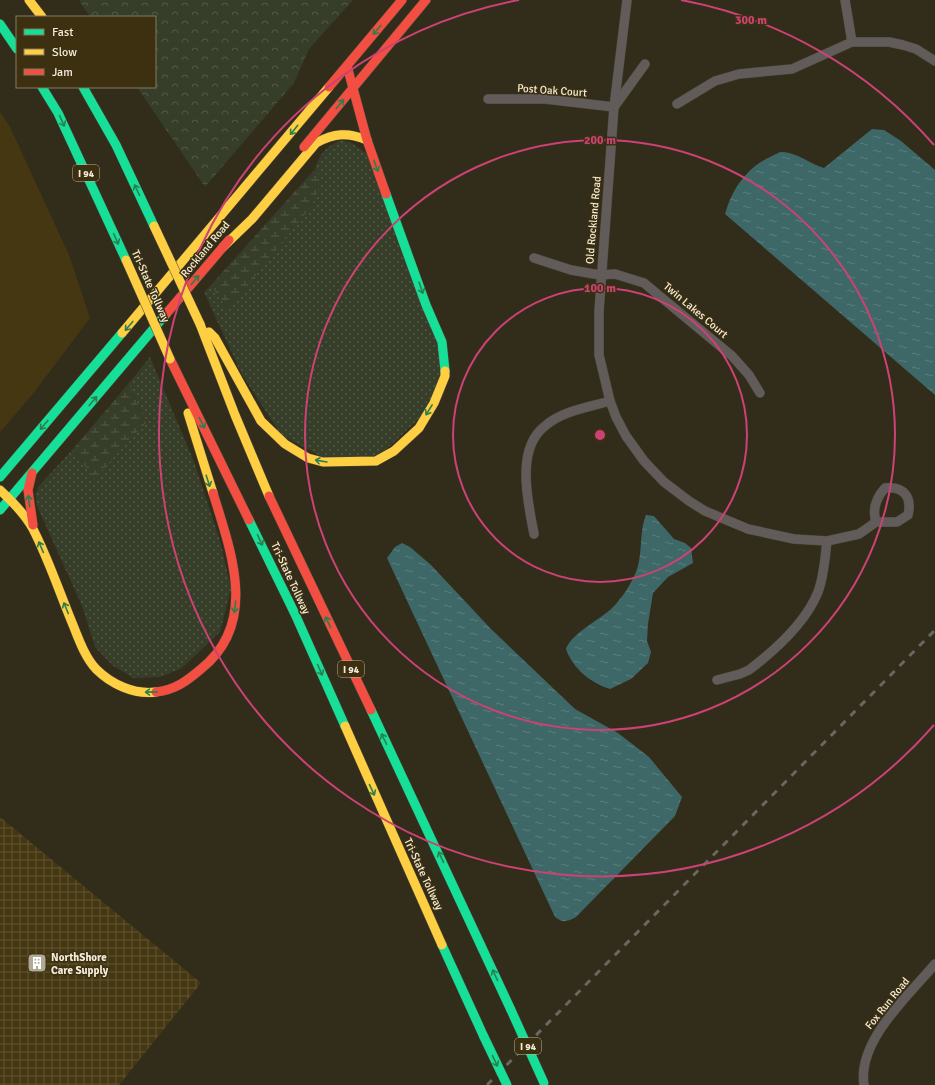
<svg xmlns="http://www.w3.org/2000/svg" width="935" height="1085" viewBox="0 0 935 1085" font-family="Signika,sans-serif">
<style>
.built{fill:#453712}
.industrial{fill:url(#industrial-grid)}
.grass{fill:url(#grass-dots)}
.wetland{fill:url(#wetland-marsh)}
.park{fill:url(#park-crowns)}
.water{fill:url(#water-ripples)}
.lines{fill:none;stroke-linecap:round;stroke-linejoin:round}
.street-casing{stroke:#4f4a3b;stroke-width:10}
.fast-casing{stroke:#4f4a3b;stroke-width:10}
.slow-casing{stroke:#4f4a3b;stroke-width:10}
.jam-casing{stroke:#4f4a3b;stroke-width:10}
.street{stroke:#615c5a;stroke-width:9}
.fast{stroke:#16e098;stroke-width:9}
.slow{stroke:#ffcf43;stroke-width:9}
.jam{stroke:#f24e42;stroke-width:9}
.rail{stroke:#6b6660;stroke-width:3;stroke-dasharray:7 7;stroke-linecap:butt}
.fast-bridge-casing{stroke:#4f4a3b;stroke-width:10;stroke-linecap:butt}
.slow-bridge-casing{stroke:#4f4a3b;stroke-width:10;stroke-linecap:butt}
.fast-bridge{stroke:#16e098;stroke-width:9}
.slow-bridge{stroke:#ffcf43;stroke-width:9}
.oneway{stroke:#2b7f4e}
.ring{fill:none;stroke:#cc4274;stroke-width:2}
.labels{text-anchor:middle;stroke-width:3;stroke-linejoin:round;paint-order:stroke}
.shield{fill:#3c3011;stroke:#bcb49e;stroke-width:1}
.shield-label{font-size:10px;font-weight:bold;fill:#f3ecda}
.street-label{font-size:11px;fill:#f3ecda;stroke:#3c3011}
.poi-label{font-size:11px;font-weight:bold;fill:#f3ecda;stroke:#3c3011;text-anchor:start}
.centre{fill:#cc4274;stroke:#3c3011;stroke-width:2}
.ring-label{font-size:12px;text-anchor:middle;font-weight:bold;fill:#cc4274;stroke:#3c3011;stroke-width:3;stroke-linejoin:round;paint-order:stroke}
</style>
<defs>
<pattern id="industrial-grid" width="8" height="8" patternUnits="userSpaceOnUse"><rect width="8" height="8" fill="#453712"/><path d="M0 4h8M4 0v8" fill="none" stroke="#605434"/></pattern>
<pattern id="grass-dots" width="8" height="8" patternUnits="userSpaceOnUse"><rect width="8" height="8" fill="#363d28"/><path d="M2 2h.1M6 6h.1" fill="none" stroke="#545947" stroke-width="1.8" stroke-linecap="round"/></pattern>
<pattern id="wetland-marsh" width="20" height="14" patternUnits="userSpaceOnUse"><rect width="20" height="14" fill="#363d28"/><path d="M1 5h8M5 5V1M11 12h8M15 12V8" fill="none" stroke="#545947"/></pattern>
<pattern id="park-crowns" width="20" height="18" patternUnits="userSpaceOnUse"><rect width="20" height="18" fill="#363d28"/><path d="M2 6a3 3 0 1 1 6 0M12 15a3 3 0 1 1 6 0" fill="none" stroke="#545947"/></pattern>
<pattern id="water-ripples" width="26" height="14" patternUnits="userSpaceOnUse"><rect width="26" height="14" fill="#3e6867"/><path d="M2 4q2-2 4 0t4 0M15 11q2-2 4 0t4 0" fill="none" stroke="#5a7e7c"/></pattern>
</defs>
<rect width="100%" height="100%" fill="#322c1b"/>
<path class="built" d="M0,112L10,127L69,255L90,318L32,395L0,432Z"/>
<path class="industrial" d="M0,817L201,983L119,1085H0Z"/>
<g class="grass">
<path d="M341,140L352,143L373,158L440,345L442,375L426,412L374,461L324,458L281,435L241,373L204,292L211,285L228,310L322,181L315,169C320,153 326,147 341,140Z"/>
<path d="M150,357L195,464L221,544L231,589L220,632L182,668L161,677L133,678L112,665L95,647L82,606L37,506L35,494L39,486L73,449L94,478L146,423L129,383Z"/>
</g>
<g class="wetland">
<path d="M315,169L322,180L313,204L228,310L211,285Z"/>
<path d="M129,383L146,423L94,479L73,449Z"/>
</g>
<path class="park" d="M79,0H353L309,49L294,83L205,187L137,87H155V17H90Z"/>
<g class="water">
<path d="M872,129L884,130L901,141L935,170V395L725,214C732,189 747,167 772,156C774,155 778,153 780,152C795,151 810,164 824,168Z"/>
<path d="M646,515L654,516L674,539L685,543L691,548L693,563L668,577L653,593L648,624L647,641L651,652L648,663L631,679L610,689C591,683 573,669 566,649C572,632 603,619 616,604C625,594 637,575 639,561C642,546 640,529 646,515Z"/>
<path d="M402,543L410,547L431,565L491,629L575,709L618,733L649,757L682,797L675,816L576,917C567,922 563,923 555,917L387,558L395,547Z"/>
</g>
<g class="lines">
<g class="street-casing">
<g id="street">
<path d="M627,0L614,107L599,311V355L610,401L616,417L626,436L644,461L664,482L689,501L705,511L748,529L794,539L827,541L859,534L876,522H897L908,515C912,498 905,486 885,488C876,498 872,509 876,522"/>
<path d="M845,0L852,42"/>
<path d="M488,99H545L614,107L645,64"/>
<path d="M677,104L715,81L739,74L792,69L852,42H889L903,45L916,49L935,61"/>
<path d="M534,258L571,270L600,275L615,274L644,283L732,356L749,375L760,393"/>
<path d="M534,534C528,502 515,449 545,426C562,411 589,407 610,401"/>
<path d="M717,680L740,674L749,670C774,651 806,622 818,592C824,576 825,558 827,541"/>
<path d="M864,1085C857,1041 909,995 935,964"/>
</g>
</g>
<g class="fast-casing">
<g id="fast">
<path d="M0,24L17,49"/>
<path d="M42,87L58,113L126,260"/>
<path d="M83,87L116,145L154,226"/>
<path d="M386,194L426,305L442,342L445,371"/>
<path d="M0,477L122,333"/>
<path d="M0,510L166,314"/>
<path d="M249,520L295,614L345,726"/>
<path d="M371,710L511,1010"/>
<path d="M442,945L484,1037"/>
</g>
</g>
<g class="slow-casing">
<g id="slow">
<path d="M29,0L42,17"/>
<path d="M223,247L252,219L316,143C334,133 348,132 367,140"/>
<path d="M200,324L235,415L269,496"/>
<path d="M209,332L215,338L261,421L285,444L308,458L323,462L376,461L394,451L419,428L434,403L445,376V371"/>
<path d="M122,333L329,87"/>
<path d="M188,413L213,493"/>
<path d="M0,490C13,502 25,514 33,529C49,560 60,594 73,625C79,640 85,657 96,669C111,684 134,695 156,692"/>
<path d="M345,726L442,945"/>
</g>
</g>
<g class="jam-casing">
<g id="jam">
<path d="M347,66L367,140L386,194"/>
<path d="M329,87L402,0"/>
<path d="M304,147L426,0"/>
<path d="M166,314L229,240"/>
<path d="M170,359L249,520"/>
<path d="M32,473L28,490L33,525"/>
<path d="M269,496L371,710"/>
<path d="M156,692C175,690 187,681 201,669C259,623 231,552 213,493"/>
</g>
</g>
<use href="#street" class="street"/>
<use href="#fast" class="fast"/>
<use href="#slow" class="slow"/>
<use href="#jam" class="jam"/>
<path class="rail" d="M487,1085L935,630"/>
<g class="fast-bridge-casing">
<g id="fast-bridge">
<path d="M511,1010L544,1083"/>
<path d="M484,1037L507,1085"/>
</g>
</g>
<g class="slow-bridge-casing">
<g id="slow-bridge">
<path d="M154,226L200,324"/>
<path d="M126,260L170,359"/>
</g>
</g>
<use href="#fast-bridge" class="fast-bridge"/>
<use href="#slow-bridge" class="slow-bridge"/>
</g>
<defs><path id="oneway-shaft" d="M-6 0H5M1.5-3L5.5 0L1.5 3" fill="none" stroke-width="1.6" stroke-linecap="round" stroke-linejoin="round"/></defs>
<g class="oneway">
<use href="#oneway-shaft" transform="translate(377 30) rotate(130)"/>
<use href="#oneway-shaft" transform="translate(340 104) rotate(-50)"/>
<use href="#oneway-shaft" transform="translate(62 121) rotate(66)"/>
<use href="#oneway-shaft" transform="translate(294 130) rotate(129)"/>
<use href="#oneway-shaft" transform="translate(376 166) rotate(70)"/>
<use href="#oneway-shaft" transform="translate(137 190) rotate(-115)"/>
<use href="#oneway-shaft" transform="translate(116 239) rotate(66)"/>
<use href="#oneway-shaft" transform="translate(195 280) rotate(-50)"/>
<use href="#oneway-shaft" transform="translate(421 288) rotate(71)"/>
<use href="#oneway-shaft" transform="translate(129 326) rotate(130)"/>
<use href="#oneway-shaft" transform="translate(93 401) rotate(-50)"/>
<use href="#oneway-shaft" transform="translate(429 410) rotate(122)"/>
<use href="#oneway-shaft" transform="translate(202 423) rotate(63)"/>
<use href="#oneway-shaft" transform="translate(44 425) rotate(130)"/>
<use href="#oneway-shaft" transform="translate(321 461) rotate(-170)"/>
<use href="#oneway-shaft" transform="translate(208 481) rotate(72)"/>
<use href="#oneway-shaft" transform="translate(29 501) rotate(-98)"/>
<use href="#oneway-shaft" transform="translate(260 540) rotate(64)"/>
<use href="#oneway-shaft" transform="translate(41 547) rotate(-113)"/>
<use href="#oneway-shaft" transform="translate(235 607) rotate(97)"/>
<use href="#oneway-shaft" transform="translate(66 608) rotate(-112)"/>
<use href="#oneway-shaft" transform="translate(328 622) rotate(-116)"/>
<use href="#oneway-shaft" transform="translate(320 670) rotate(66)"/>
<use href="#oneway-shaft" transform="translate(151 692) rotate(179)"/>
<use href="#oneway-shaft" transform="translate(384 739) rotate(-116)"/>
<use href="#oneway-shaft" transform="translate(372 790) rotate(65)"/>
<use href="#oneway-shaft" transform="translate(441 857) rotate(-115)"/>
<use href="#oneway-shaft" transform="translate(495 975) rotate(-115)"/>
<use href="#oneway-shaft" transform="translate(495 1061) rotate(65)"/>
</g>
<g class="ring">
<circle cx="600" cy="435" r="147"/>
<circle cx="600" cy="435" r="295"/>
<path d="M934 725A442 442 0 1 1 519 0M681 0A442 442 0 0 1 934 145"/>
</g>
<defs>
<g id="building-square" transform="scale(1)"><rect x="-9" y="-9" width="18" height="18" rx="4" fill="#afa997" stroke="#3c3011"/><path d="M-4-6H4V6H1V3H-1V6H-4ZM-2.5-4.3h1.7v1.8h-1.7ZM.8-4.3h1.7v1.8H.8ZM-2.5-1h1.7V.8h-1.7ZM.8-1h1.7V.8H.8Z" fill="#fff"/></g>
</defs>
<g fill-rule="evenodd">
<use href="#building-square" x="37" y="963"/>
</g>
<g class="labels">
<g class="shield">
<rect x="73" y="165" width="26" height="16" rx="3"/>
<rect x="338" y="661" width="26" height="16" rx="3"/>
<rect x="515" y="1038" width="26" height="16" rx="3"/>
</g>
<g class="shield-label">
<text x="86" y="177">I 94</text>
<text x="351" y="673">I 94</text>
<text x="528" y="1050">I 94</text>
</g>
<g class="street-label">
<text transform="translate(552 90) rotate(4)" y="4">Post Oak Court</text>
<text transform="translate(593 220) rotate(-85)" y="4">Old Rockland Road</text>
<text transform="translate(205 249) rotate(-50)" y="4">Rockland Road</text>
<text transform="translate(151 286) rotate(66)" y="4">Tri-State Tollway</text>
<text transform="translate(696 310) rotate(40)" y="4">Twin Lakes Court</text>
<text transform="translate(291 578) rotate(65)" y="4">Tri-State Tollway</text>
<text transform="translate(424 874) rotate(65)" y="4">Tri-State Tollway</text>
<text transform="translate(887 1003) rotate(-51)" y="4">Fox Run Road</text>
</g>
<g class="poi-label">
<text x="51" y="961">NorthShore<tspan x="51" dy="13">Care Supply</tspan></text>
</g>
</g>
<circle cx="600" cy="435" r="6" class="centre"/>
<g class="ring-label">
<text x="751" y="24">300 m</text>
<text x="600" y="144">200 m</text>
<text x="600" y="292">100 m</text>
</g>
<rect x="16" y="16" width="140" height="72" fill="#3c3011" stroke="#857b61"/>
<rect x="24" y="29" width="20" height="6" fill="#16e098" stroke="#857b61"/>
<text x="52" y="36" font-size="12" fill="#f3ecda">Fast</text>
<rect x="24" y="49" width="20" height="6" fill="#ffcf43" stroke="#857b61"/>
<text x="52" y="56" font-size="12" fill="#f3ecda">Slow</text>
<rect x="24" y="69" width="20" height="6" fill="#f24e42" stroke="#857b61"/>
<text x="52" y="76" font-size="12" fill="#f3ecda">Jam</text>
</svg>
